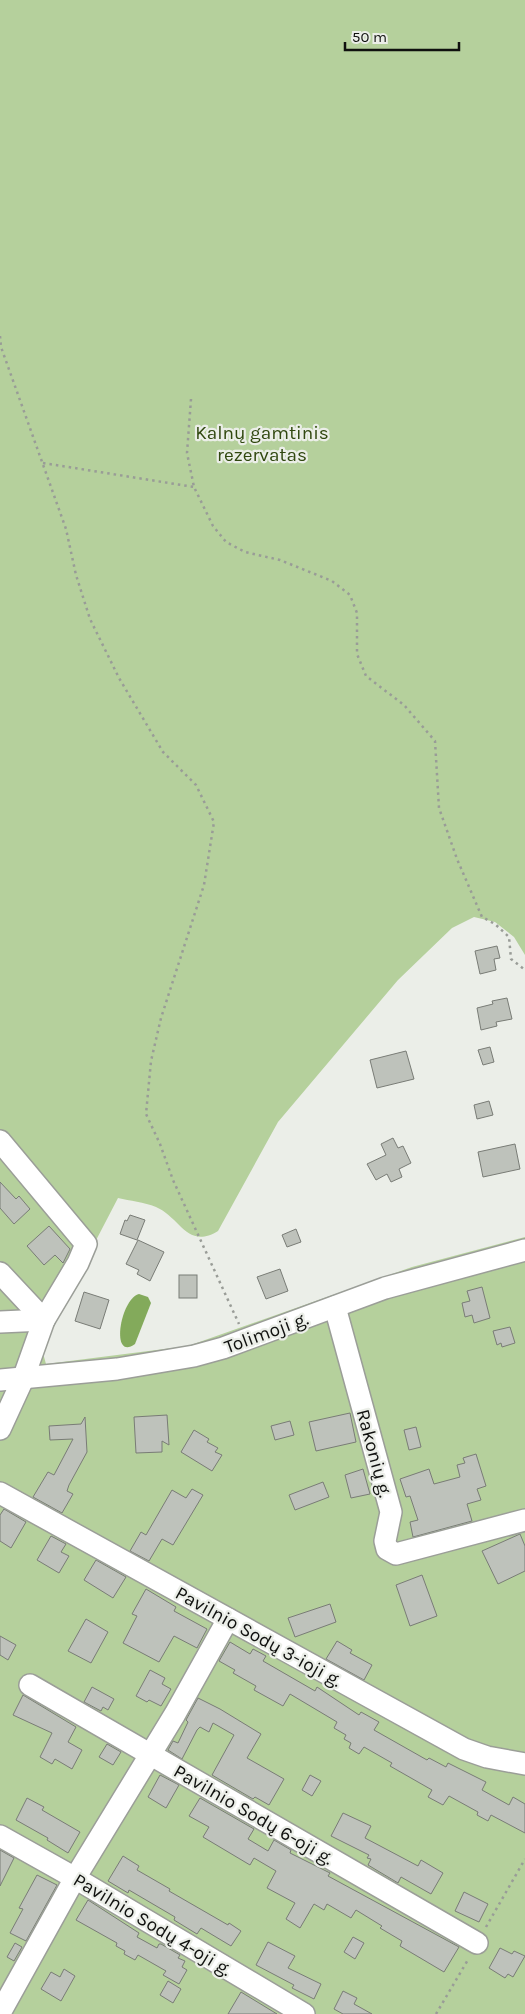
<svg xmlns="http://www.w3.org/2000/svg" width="525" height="2014" viewBox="0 0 525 2014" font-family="Karla,sans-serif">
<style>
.green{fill:#b5d09c}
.water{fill:#83aa5b}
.building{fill:#bec2bb;stroke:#797c76}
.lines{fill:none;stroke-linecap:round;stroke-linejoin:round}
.minor-casing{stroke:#9b9e98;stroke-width:24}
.path{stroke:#999c97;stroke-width:2.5;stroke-dasharray:2.5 4;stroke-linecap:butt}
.minor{stroke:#fff;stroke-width:21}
.labels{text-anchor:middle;stroke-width:4.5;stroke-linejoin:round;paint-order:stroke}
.park-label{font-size:19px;fill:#30480f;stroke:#ebeee8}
.street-label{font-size:19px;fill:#10110f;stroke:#ebeee8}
</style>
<rect width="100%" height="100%" fill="#ebeee8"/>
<path class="green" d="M0,0H525V955L514,937L495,922L474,917L452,928L398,980L278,1122L218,1231C187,1250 180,1217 156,1207C144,1202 130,1201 118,1198L41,1346L46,1364L188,1346L412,1267L525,1237V2014H0Z"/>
<path class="water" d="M139,1294L148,1297L151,1303L135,1344C110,1362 120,1299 139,1294Z"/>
<g class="building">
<path d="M497,946L500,958L494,959L496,970L480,974L475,951Z"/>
<path d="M507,998L512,1019L496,1022L497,1026L481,1030L477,1008L493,1004L492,1001Z"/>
<path d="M490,1047L494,1062L483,1065L478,1050Z"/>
<path d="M406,1051L414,1079L377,1088L370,1060Z"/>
<path d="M489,1101L493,1115L477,1119L474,1105Z"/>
<path d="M393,1138L398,1148L403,1146L411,1163L399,1169L402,1177L391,1182L387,1174L376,1180L367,1164L386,1155L381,1144Z"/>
<path d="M515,1144L520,1169L483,1177L478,1152Z"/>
<path d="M0,1182L16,1199L19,1196L30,1209L14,1224L0,1208Z"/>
<path d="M130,1215L145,1220L137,1240L120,1234L125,1220L127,1221Z"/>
<path d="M49,1226L70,1249L63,1263L55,1255L44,1265L27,1246Z"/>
<path d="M296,1229L301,1242L287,1247L282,1235Z"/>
<path d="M138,1240L164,1252L150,1281L137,1274L139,1270L126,1264Z"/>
<path d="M280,1269L288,1291L266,1299L257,1277Z"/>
<rect x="179" y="1275" width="18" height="23"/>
<path d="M482,1287L490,1318L474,1323L472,1315L465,1317L462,1303L470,1301L467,1291Z"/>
<path d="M84,1292L109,1300L100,1329L75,1321Z"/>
<path d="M510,1327L515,1343L502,1347L501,1343L497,1345L493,1331Z"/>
<path d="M350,1413L356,1442L316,1451L309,1422Z"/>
<path d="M167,1415L169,1445L162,1441V1452L136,1453L134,1417Z"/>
<path d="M85,1417L87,1452L69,1485L67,1491L73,1494L62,1513L33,1497L48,1472L54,1475L73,1439L50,1440L49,1426L81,1424Z"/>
<path d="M290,1421L294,1435L275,1440L271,1426Z"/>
<path d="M416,1427L421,1447L409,1450L404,1430Z"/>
<path d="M194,1430L209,1439L207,1442L218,1448L215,1452L222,1455L212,1471L181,1452Z"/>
<path d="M476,1454L486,1486L477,1489L481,1500L467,1504L472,1521L413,1537L410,1522L418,1520L410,1496L406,1497L400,1479L429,1469L434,1484L460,1477L457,1465L465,1463L463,1458Z"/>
<path d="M363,1469L370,1494L351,1498L345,1475Z"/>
<path d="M323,1482L329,1497L295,1510L289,1495Z"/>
<path d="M192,1489L203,1495L173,1545L162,1539L149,1561L130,1551L141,1532L146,1535L172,1490L186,1498Z"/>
<path d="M4,1509L26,1522L11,1548L0,1541V1515Z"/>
<path d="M520,1534L525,1546V1571L498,1584L482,1551Z"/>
<path d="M51,1536L66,1544L61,1552L69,1556L59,1573L37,1560Z"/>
<path d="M96,1560L126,1577L113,1598L84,1580Z"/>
<path d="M422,1575L437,1616L410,1626L396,1585Z"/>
<path d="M146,1589L176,1607L174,1611L207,1629L197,1648L174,1636L159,1662L123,1643L137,1616L132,1614Z"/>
<path d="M330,1604L336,1622L295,1637L288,1618Z"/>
<path d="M86,1619L108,1632L91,1663L68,1651Z"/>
<path d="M0,1636L16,1645L8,1660L0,1655Z"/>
<path d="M337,1641L352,1650L350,1653L372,1665L364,1680L326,1659Z"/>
<path d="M230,1642L250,1654L253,1649L266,1656L263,1661L315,1691L317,1687L359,1715L361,1712L379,1722L374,1730L427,1760L429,1758L446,1767L448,1763L486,1782L482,1790L509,1805L513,1797L525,1804V1833L491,1815L488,1821L477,1815L478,1812L449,1796L443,1805L428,1797L432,1790L390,1766L392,1763L364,1747L359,1754L349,1748L351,1743L344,1739L346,1735L334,1728L337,1722L290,1694L283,1706L254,1690L256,1686L233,1673L235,1670L219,1661Z"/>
<path d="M150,1670L165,1678L162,1684L171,1689L161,1706L149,1700L147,1702L136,1696Z"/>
<path d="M92,1687L114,1699L108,1710L103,1707L101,1711L84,1702Z"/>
<path d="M23,1695L76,1727L68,1742L82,1750L72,1769L55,1759L52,1764L40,1757L52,1733L13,1715Z"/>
<path d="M198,1698L220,1709L261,1734L247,1758L284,1779L269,1805L255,1797L253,1799L212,1775L234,1735L213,1723L209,1732L200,1727L197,1730L182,1759L168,1750L173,1741L178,1743L188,1722L186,1720Z"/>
<path d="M107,1744L121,1752L113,1765L99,1757Z"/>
<path d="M160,1775L179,1785L166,1808L148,1797Z"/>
<path d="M310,1775L321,1781L312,1796L302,1790Z"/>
<path d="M27,1798L44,1807L42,1810L80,1832L68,1853L47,1840L48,1838L16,1820Z"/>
<path d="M200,1798L254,1829L248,1839L268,1851L274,1840L291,1850L290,1853L330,1873L328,1876L459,1947L444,1972L400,1946L402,1941L380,1928L382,1926L356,1910L351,1918L327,1904L324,1910L314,1904L300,1928L286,1919L295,1903L267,1888L276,1871L254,1858L250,1865L203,1837L209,1827L189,1816Z"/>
<path d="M343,1813L371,1826L365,1838L418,1866L421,1860L443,1873L431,1894L401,1877L398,1883L368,1865L371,1859L367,1858L369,1855L331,1836Z"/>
<path d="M0,1850L14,1858L0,1886Z"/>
<path d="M123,1856L139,1866L137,1870L170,1889L169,1891L228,1925L229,1923L241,1931L231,1946L201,1928L197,1934L174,1920L175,1917L129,1890L128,1893L108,1881Z"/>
<path d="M37,1875L57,1885L26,1941L10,1933L23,1909L19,1908Z"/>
<path d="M464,1892L488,1904L479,1922L455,1911Z"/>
<path d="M88,1900L139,1933L137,1937L157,1948L159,1944H161L180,1955L178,1958L185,1961L182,1967L187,1970L179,1984L163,1975L166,1971L138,1955L135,1960L124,1954L125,1951L116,1946L117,1943L76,1920Z"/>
<path d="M353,1937L364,1943L355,1959L344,1952Z"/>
<path d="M268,1942L295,1956L288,1968L321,1984L314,1999L292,1988L294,1985L256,1965Z"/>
<path d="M15,1943L22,1947L14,1961L7,1957Z"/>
<path d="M500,1948L512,1954L514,1951L525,1956L513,1977L508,1974L505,1978L489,1968Z"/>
<path d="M64,1969L75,1976L61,2001L41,1989L51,1972L60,1977Z"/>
<path d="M168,1981L181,1989L173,2003L160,1995Z"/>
<path d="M343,1991L357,1998L354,2004L372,2014H343L334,2009Z"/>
<path d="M241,1992L277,2014H228Z"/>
</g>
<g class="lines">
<g class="minor-casing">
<g id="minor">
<path d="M0,1141L86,1244L78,1263L44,1320L23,1379L0,1429"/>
<path d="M0,1273L44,1320"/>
<path d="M335,1307L391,1512L385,1541L387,1549L396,1554L525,1520"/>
<path d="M0,1322L44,1320"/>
<path d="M0,1380L117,1369L194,1356L223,1348L385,1288L525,1250"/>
<path d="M0,1493L464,1749L487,1757L525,1764"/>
<path d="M30,1685L477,1943"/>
<path d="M0,1836L75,1878L304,2014"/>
<path d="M0,2013L75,1878L175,1714L228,1619"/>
</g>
</g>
<g class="path">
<path d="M0,336L1,347L66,529L76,575L90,619L119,678L163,752L196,785L214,822L204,885L161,1018L151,1061L146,1114L160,1144L173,1180L239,1324"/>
<path d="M191,399L187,453L194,487L213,526L226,542L245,552L280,560L332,581L350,595L357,613V654L366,676L404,705L435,741L439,808L457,859L482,917L495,924L509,937L511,959L525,970"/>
<path d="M43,463L194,487"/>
<path d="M486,1927L525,1859"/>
<path d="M436,2014L469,1958"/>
</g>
<use href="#minor" class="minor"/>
</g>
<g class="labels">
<g class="park-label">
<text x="262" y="439">Kalnų gamtinis<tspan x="262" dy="22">rezervatas</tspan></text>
</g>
<g class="street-label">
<text transform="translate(266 1332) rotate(-20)" y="7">Tolimoji g.</text>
<text transform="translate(375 1453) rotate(75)" y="7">Rakonių g.</text>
<text transform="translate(259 1636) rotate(29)" y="7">Pavilnio Sodų 3-ioji g.</text>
<text transform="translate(254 1814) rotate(30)" y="7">Pavilnio Sodų 6-oji g.</text>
<text transform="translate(153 1924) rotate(31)" y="7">Pavilnio Sodų 4-oji g.</text>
</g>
</g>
<path d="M345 42v8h114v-8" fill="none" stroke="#10110f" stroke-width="2.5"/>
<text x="352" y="42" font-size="15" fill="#10110f" stroke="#ebeee8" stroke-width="4" paint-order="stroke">50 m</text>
</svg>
